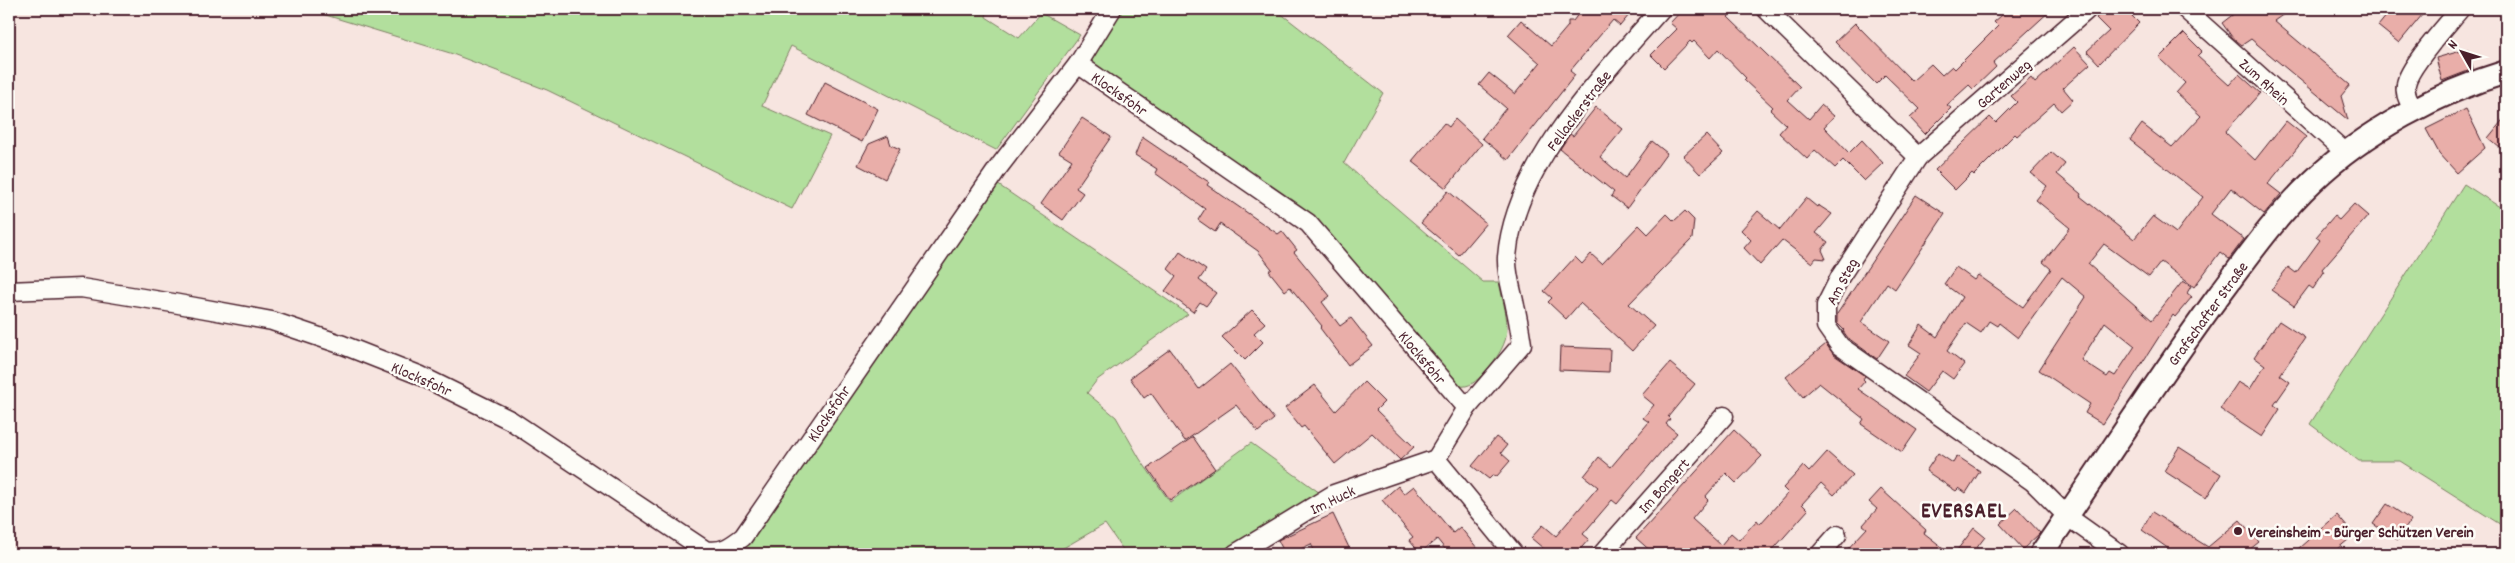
<svg xmlns="http://www.w3.org/2000/svg" width="2515" height="563" viewBox="0 0 2515 563" font-family="Dekko,sans-serif">
<style>
.green{fill:#b2df9d;stroke:#7e7f64}
.building{fill:#e9aea9;stroke:#4a1f2b;fill-rule:evenodd}
.lines{fill:none;stroke-linecap:round;stroke-linejoin:round}
.minor-casing{stroke:#4a1f2b;stroke-width:21}
.tertiary-casing{stroke:#4a1f2b;stroke-width:26}
.minor{stroke:#fdfcf7;stroke-width:18}
.tertiary{stroke:#fdfcf7;stroke-width:22}
.poi-dot{fill:#4a1f2b;stroke:#fdfcf7;stroke-width:2}
.labels{text-anchor:middle;stroke-width:5;stroke-linejoin:round;paint-order:stroke}
.street-label{font-size:16px;fill:#4a1f2b;stroke:#fdfcf7}
.poi-label{font-size:16px;font-weight:bold;fill:#4a1f2b;stroke:#fdfcf7;text-anchor:start}
.district-label{font-size:21px;font-weight:bold;letter-spacing:1px;fill:#4a1f2b;stroke:#fdfcf7}
</style>
<rect width="100%" height="100%" fill="#f7e5e0"/>
<filter id="ink" filterUnits="userSpaceOnUse"><feTurbulence type="fractalNoise" baseFrequency=".02" numOctaves="2"/><feDisplacementMap in="SourceGraphic" scale="10" xChannelSelector="R" yChannelSelector="G"/><feConvolveMatrix kernelMatrix="1 2 1 2 8 2 1 2 1" color-interpolation-filters="sRGB"/></filter>
<g filter="url(#ink)">
<g class="green">
<path d="M306,9H988L986,17L1019,38L1041,13L1080,35L996,150L791,46L762,106L830,136L792,209L547,90L450,53Z"/>
<path d="M1118,9H1275L1383,93L1344,163L1483,282H1499C1508,326 1516,337 1484,373C1476,381 1470,388 1458,386L1304,213L1094,68L1091,58Z"/>
<path d="M994,182L1188,314L1097,380L1087,393L1116,417L1140,459L1170,502L1251,443L1320,493L1223,554H1126L1105,524L1053,554H738Z"/>
<path d="M2464,184L2506,211V528L2400,461H2359L2310,424Z"/>
</g>
<g class="building">
<path d="M1582,9H1634L1620,26L1613,20L1570,71L1575,75L1508,160L1482,138L1506,108L1479,85L1489,73L1515,94L1540,63L1508,35L1521,20L1551,46L1568,26V21H1573Z"/>
<path d="M1683,9H1736L1728,17L1800,87L1788,100L1809,119L1821,105L1834,116L1824,127L1849,153L1862,140L1883,163L1864,181L1843,160L1835,168L1815,150L1807,159L1779,133L1786,125L1770,110L1773,107L1744,80L1746,78L1718,49L1710,58L1694,41L1692,43L1690,41L1664,68L1651,55L1677,29L1670,23Z"/>
<path d="M2009,9H2052L1993,63L1996,67L1973,89L1969,85L1947,105L1951,108L1925,134L1910,118L1920,109L1885,75L1876,84L1835,42L1855,23L1912,81L1931,64L1942,75L1952,66L1955,69L1998,26L1994,22Z"/>
<path d="M2106,9H2125L2139,23L2099,64L2087,51L2109,31L2096,18Z"/>
<path d="M2240,9H2291L2274,21L2350,85L2341,96L2348,120L2251,39L2242,45L2232,37L2222,23Z"/>
<path d="M2392,9H2427L2399,43L2378,26Z"/>
<path d="M2184,33L2202,51L2197,56L2229,85L2239,74L2260,93L2225,132L2255,160L2286,121L2306,137L2268,184L2281,194L2264,214L2231,188L2211,214L2244,239L2229,259L2220,252L2194,287L2161,262L2149,277L2104,244L2088,264L2152,320L2183,281L2191,286L2187,293L2192,297L2175,317L2173,315L2103,424L2085,413L2090,404L2039,370L2086,297L2062,277L2018,338L1999,323L1997,326L1989,321L1981,333L1966,323L1947,351L1964,364L1953,379L1942,371L1926,392L1904,376L1921,353L1909,345L1921,325L1937,337L1962,297L1944,284L1956,267L1974,280L1978,275L2023,307L2051,269L2043,262L2070,228L2036,200L2047,186L2031,173L2051,152L2065,164L2057,174L2081,194L2080,196L2134,239L2153,216L2176,233L2203,197L2130,140L2142,124L2172,147L2201,116L2176,93L2185,83L2159,58ZM2105,322L2135,346L2115,376L2110,373L2107,377L2081,360Z"/>
<path d="M2074,47L2090,64L2063,88L2073,100L2061,111L2054,103L2017,136L2015,134L1974,175L1972,173L1955,190L1935,170L1990,117L1996,123L2017,102L2011,96L2031,78L2035,83Z"/>
<path d="M2468,49L2473,69L2442,81L2436,58Z"/>
<path d="M825,82L878,109L862,142L808,115Z"/>
<path d="M1596,107L1623,129L1600,157L1625,178L1652,141L1667,153L1627,208L1611,196L1614,192L1560,149L1570,134L1573,136Z"/>
<path d="M2466,109L2485,148L2457,173L2439,153L2426,129Z"/>
<path d="M2506,116V153L2488,138Z"/>
<path d="M1082,118L1111,137L1076,188L1083,193L1063,220L1041,204L1072,160L1059,152Z"/>
<path d="M1455,119L1482,144L1446,188L1412,161L1444,123L1449,127Z"/>
<path d="M1706,135L1723,153L1700,174L1683,156Z"/>
<path d="M888,136L891,145L900,149L885,179L858,165L869,144Z"/>
<path d="M1142,137L1198,175L1209,182L1207,185L1278,234L1282,231L1297,250L1294,252L1330,296L1322,302L1340,326L1351,318L1373,346L1348,365L1320,328L1322,326L1290,287L1285,291L1269,271L1272,269L1258,251L1220,224L1215,232L1198,220L1205,209L1155,173L1157,169L1135,155Z"/>
<path d="M1448,191L1486,223L1459,255L1421,223Z"/>
<path d="M1916,195L1945,214L1895,289L1887,283L1861,322L1889,341L1877,359L1848,338L1843,331L1844,330L1837,323V314Z"/>
<path d="M1806,198L1817,207L1818,205L1832,214L1816,233L1828,242L1822,250L1826,259L1816,258L1812,263L1782,240L1760,265L1744,248L1751,240L1741,230L1758,211L1780,230Z"/>
<path d="M2354,204L2368,216L2322,269L2324,272L2313,289L2309,286L2294,306L2271,290L2288,267L2296,273L2320,240L2316,237L2334,216L2339,220Z"/>
<path d="M1685,211L1694,220L1692,239L1629,304L1654,326L1632,351L1580,303L1566,319L1548,302L1552,298L1544,291L1575,257L1582,264L1591,254L1602,264L1639,225L1648,234L1667,214L1674,221Z"/>
<path d="M1180,252L1206,270L1199,280L1216,293L1206,306L1200,302L1193,312L1165,291L1176,276L1168,269Z"/>
<path d="M1252,310L1265,323L1254,333L1263,342L1245,360L1222,337Z"/>
<path d="M2279,321L2305,338L2280,375L2290,382L2274,405L2280,409L2262,437L2220,409L2238,382L2250,389L2265,365L2254,357Z"/>
<path d="M1826,344L1834,355L1865,376L1863,379L1865,381L1858,389L1917,430L1902,452L1861,424L1864,419L1819,383L1803,397L1786,377Z"/>
<path d="M1560,347L1610,349L1609,372L1559,370Z"/>
<path d="M1170,349L1199,389L1230,364L1274,419L1258,432L1236,405L1185,441L1151,393L1144,398L1130,378Z"/>
<path d="M1670,363L1695,384L1668,417L1670,419L1666,424L1677,433L1617,504L1612,500L1583,534L1589,539L1576,554H1550L1531,538L1543,525L1556,536L1598,487L1584,476L1599,457L1611,467L1649,422L1643,418L1654,405L1642,395Z"/>
<path d="M1364,382L1384,402L1376,410L1414,447L1400,460L1372,433L1335,464L1304,426L1301,428L1285,408L1315,385L1336,411Z"/>
<path d="M1734,430L1762,456L1736,483L1726,473L1705,497L1708,500L1692,519L1721,545L1731,533L1739,540L1757,520L1760,524L1788,493L1783,488L1797,473L1803,466L1809,472L1827,452L1853,475L1834,495L1821,483L1802,504L1808,510L1769,554H1654L1636,538Z"/>
<path d="M1193,437L1215,469L1170,500L1148,468Z"/>
<path d="M1496,437L1507,445L1501,453L1510,461L1497,476L1493,475L1489,479L1472,466Z"/>
<path d="M2179,447L2221,474L2206,498L2164,471Z"/>
<path d="M1938,453L1953,463L1957,456L1980,471L1966,493L1959,488L1956,491L1926,471Z"/>
<path d="M1398,486L1404,494L1414,486L1453,533L1460,527L1482,554H1449L1437,539L1420,553L1409,540L1413,537L1382,500Z"/>
<path d="M1881,489L1926,530L1924,533L1951,554H1843L1867,528L1863,525L1877,509L1869,502Z"/>
<path d="M2387,504L2411,520L2398,540L2373,524Z"/>
<path d="M2017,508L2040,533L2023,549L2000,524Z"/>
<path d="M2152,512L2208,547L2240,520L2259,542L2244,554H2176L2142,530Z"/>
<path d="M1333,514L1352,554H1316L1311,544L1290,554H1285L1278,540Z"/>
<path d="M2337,515L2354,535L2331,554H2292Z"/>
<path d="M1974,528L1985,537L1972,554H1954Z"/>
</g>
<g class="lines">
<g class="minor-casing">
<g id="minor">
<path d="M1766,9L1918,157L1840,277L1826,305V326L1840,346L2033,482L2068,517L2120,554"/>
<path d="M2185,9L2346,153"/>
<path d="M1078,64L1308,223L1467,408"/>
<path d="M2413,110C2409,101 2404,94 2406,84C2409,66 2447,25 2460,9"/>
<path d="M1918,157L2088,9"/>
<path d="M9,291L81,288L173,303L272,321L343,345L419,375L510,420L705,550C722,553 730,547 743,537L998,168L1078,64L1112,9"/>
<path d="M1235,554L1334,494L1436,459"/>
<path d="M1514,554L1436,459L1467,408L1522,344C1520,331 1518,318 1515,306C1512,290 1506,274 1507,257C1514,165 1602,76 1661,9"/>
<path d="M1602,554L1724,416"/>
<path d="M1820,554L1837,535"/>
</g>
</g>
<g class="tertiary-casing">
<path id="tertiary" d="M2041,554C2101,468 2157,379 2219,295C2249,255 2277,215 2313,181C2364,132 2439,92 2506,72"/>
</g>
<use href="#minor" class="minor"/>
<use href="#tertiary" class="tertiary"/>
</g>
</g>
<circle class="poi-dot" cx="2238" cy="531" r="5"/>
<g class="labels">
<g class="street-label">
<text transform="translate(2265 81) rotate(42)" y="6">Zum Rhein</text>
<text transform="translate(2003 83) rotate(-41)" y="6">Gartenweg</text>
<text transform="translate(1120 93) rotate(35)" y="6">Klocksfohr</text>
<text transform="translate(1578 110) rotate(-53)" y="6">Fellackerstraße</text>
<text transform="translate(1841 281) rotate(-62)" y="6">Am Steg</text>
<text transform="translate(2207 313) rotate(-54)" y="6">Grafschafter Straße</text>
<text transform="translate(1423 357) rotate(50)" y="6">Klocksfohr</text>
<text transform="translate(422 378) rotate(24)" y="6">Klocksfohr</text>
<text transform="translate(828 413) rotate(-56)" y="6">Klocksfohr</text>
<text transform="translate(1663 485) rotate(-48)" y="6">Im Bongert</text>
<text transform="translate(1332 499) rotate(-26)" y="6">Im Huck</text>
</g>
<g class="poi-label">
<text x="2248" y="537">Vereinsheim - Bürger Schützen Verein</text>
</g>
<g class="district-label">
<text x="1964" y="517">EVERSAEL</text>
</g>
</g>
<rect width="2515" height="563" fill="none" stroke="#fdfcf7" stroke-width="30"/>
<rect x="15" y="15" width="2485" height="533" fill="none" stroke="#4a1f2b" stroke-width="2" filter="url(#ink)"/>
<g transform="translate(2462 52) rotate(309)" stroke="#fdfcf7" stroke-width="4" paint-order="stroke">
<path d="M0-4L9 19L0 12L-9 19Z" fill="#4a1f2b"/>
<text y="-8" font-size="14" font-weight="bold" text-anchor="middle" fill="#4a1f2b">N</text>
</g>
</svg>
